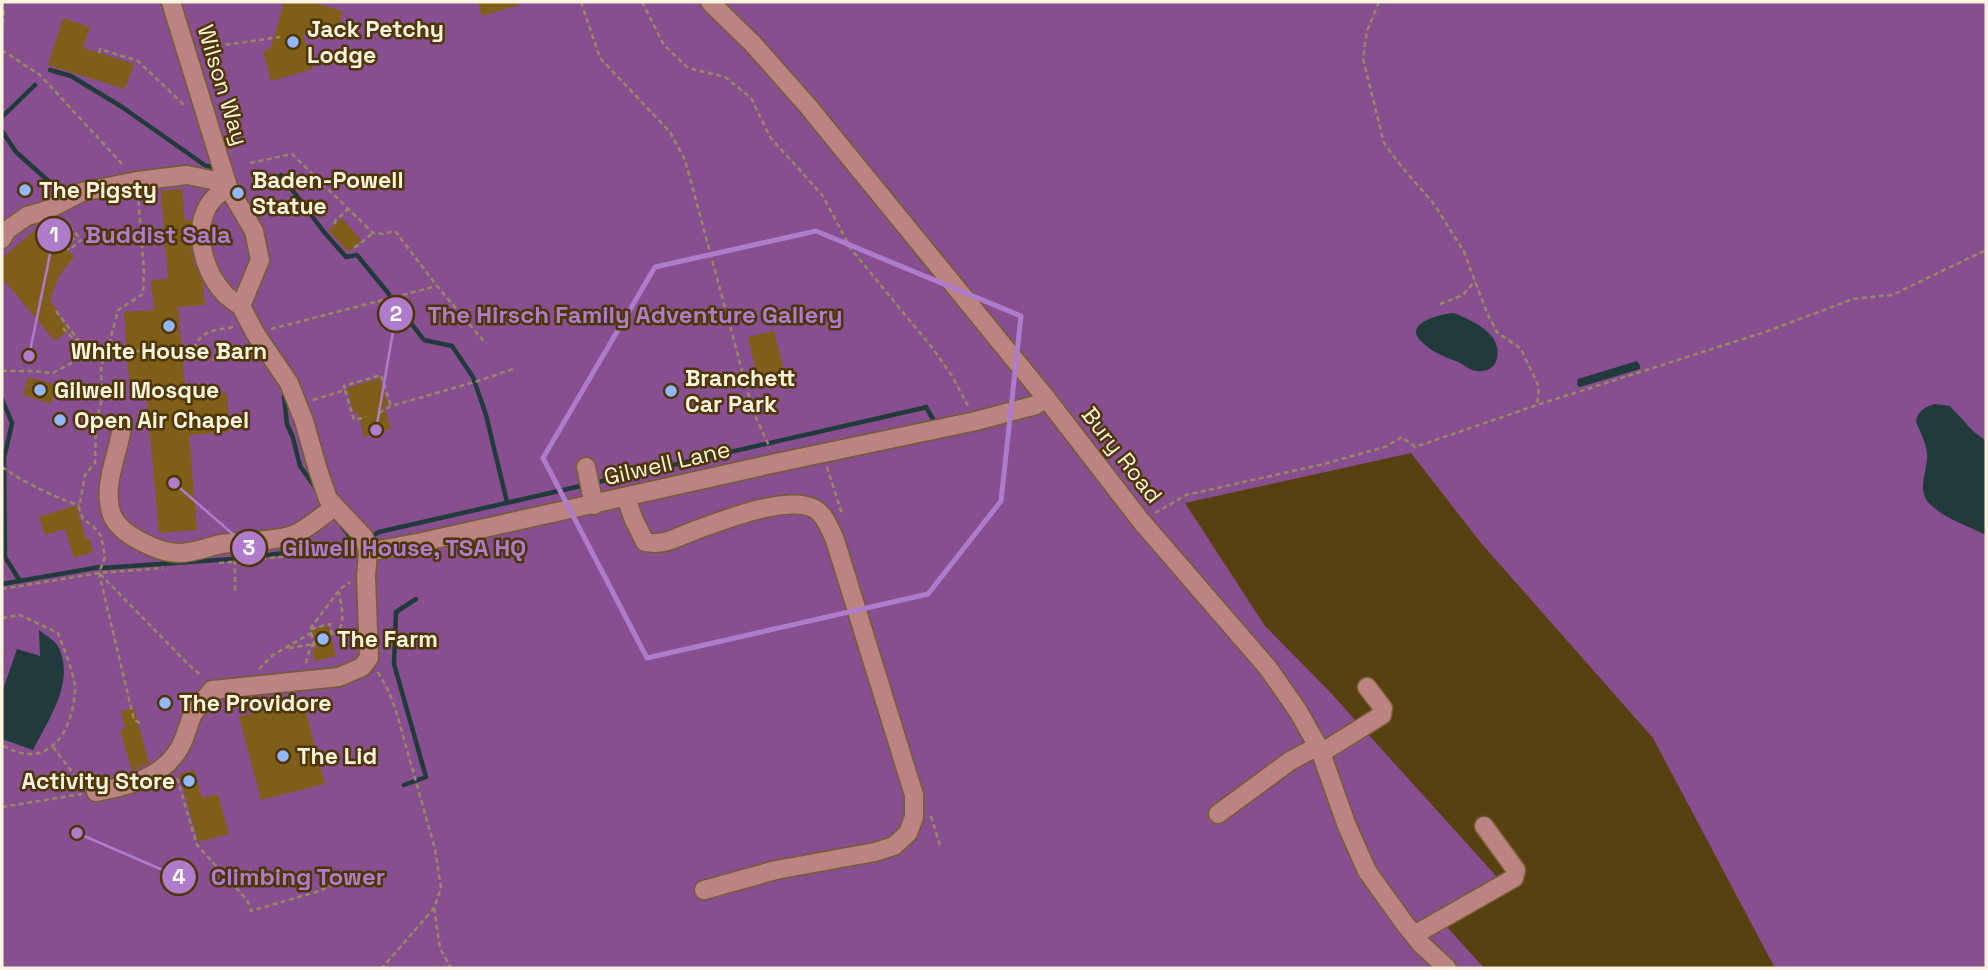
<svg xmlns="http://www.w3.org/2000/svg" width="1988" height="970" viewBox="0 0 1988 970" font-family="'Space Grotesk',sans-serif">
<style>
.green{fill:#874f8f}
.water{fill:#213a3c}
.lines{fill:none;stroke-linecap:round;stroke-linejoin:round}
.stream{stroke:#213a3c;stroke-width:4.5}
.building{fill:#7e5e18}
.minor-casing{stroke:#735d31;stroke-width:21}
.path{stroke:#9a8862;stroke-width:2.5;stroke-dasharray:5 3.5;stroke-linecap:butt}
.minor{stroke:#bb8381;stroke-width:18}
.marked{fill:none;stroke:#af7ccc;stroke-width:5;stroke-linejoin:round}
.poi-dot{fill:#92b7fd;stroke:#4d3601;stroke-width:2.5}
.labels{text-anchor:middle;stroke-width:5;stroke-linejoin:round;paint-order:stroke}
.poi-label{font-size:23px;font-weight:bold;fill:#fef3e0;stroke:#4d3601;text-anchor:start}
.street-label{font-size:23px;fill:#fef3e0;stroke:#4d3601}
.leader{fill:none;stroke:#af7ccc;stroke-width:2.5}
.callout-dot{fill:#af7ccc;stroke:#4d3601;stroke-width:2.5}
.mark-label{font-size:21px;text-anchor:middle;font-weight:bold;fill:#fff}
.callout-label{font-size:24px;text-anchor:middle;font-weight:bold;fill:#af7ccc;stroke:#4d3601;stroke-width:5;stroke-linejoin:round;paint-order:stroke}
</style>
<rect width="100%" height="100%" fill="#584110"/>
<path class="green" d="M2,2H1986V968H1775L1653,738L1481,543L1411,453L1185,503L1265,626L1329,691L1497,877L1439,918L1484,968H2Z"/>
<g class="water">
<path d="M1453,313C1465,317 1486,327 1493,338C1504,355 1495,377 1472,370C1467,368 1463,364 1458,362C1445,357 1431,352 1421,341C1403,323 1441,314 1453,313Z"/>
<path d="M1637,361L1640,365V369L1580,387L1577,385L1578,379Z"/>
<path d="M1935,404L1950,406L1973,431L1986,441V535C1969,526 1947,520 1932,506C1916,492 1926,476 1927,459C1928,447 1921,433 1916,422C1917,411 1925,407 1935,404Z"/>
<path d="M39,630C45,635 56,641 59,648C75,683 48,720 33,750L2,739V692L17,649L40,656Z"/>
</g>
<g class="lines">
<g class="stream">
<path d="M50,70L71,76L122,107L206,166L216,167"/>
<path d="M2,117L35,85"/>
<path d="M2,131L16,152L62,193"/>
<path d="M281,175L324,232L346,257L357,255L389,294"/>
<path d="M394,301L424,340L452,346L473,377L486,415L507,502"/>
<path d="M284,397L287,424L293,438L300,466L317,490"/>
<path d="M2,399L12,423L4,458L5,557L20,581"/>
<path d="M594,483L923,408L926,407L937,426"/>
<path d="M342,526L355,544"/>
<path d="M370,537L379,532L585,485"/>
<path d="M102,568L232,559L355,545L362,541"/>
<path d="M2,584L100,567"/>
<path d="M404,785L426,777L394,664L396,612L416,599"/>
</g>
</g>
<g class="building">
<path d="M284,2H312L343,11L337,33L303,34L313,69L271,81L263,51L271,48Z"/>
<path d="M478,2H519V5L482,16Z"/>
<path d="M63,18L90,27L83,48L134,64L125,89L48,65Z"/>
<path d="M182,189L185,220H191V248L194,263L203,283L205,305L178,307L186,397L227,393L230,432L189,435L197,530L159,533L147,402L139,391L130,392L124,312L154,310L151,280L168,279L161,191Z"/>
<path d="M58,217L72,235L62,243L74,257L59,276L50,300L57,310L55,312L69,330L55,341L2,278V258L43,223Z"/>
<path d="M342,218L361,240L348,252L328,230Z"/>
<path d="M774,331L784,371L757,377L748,337Z"/>
<path d="M28,377L57,385L51,404L23,395Z"/>
<path d="M380,378L388,405L384,406L391,429L364,437L358,413L354,414L347,388Z"/>
<path d="M76,505L86,539L89,538L93,552L74,558L65,529L45,535L39,517Z"/>
<path d="M328,626L336,656L315,661L312,649L317,648L312,630Z"/>
<path d="M303,701L325,784L261,800L239,717Z"/>
<path d="M134,708L149,763L132,771L120,730L125,729L121,711Z"/>
<path d="M194,770L202,798L218,794L229,834L198,842L179,774Z"/>
</g>
<g class="lines">
<g class="minor-casing">
<g id="minor">
<path d="M710,2L753,44L807,105L1046,398L1141,521L1268,668L1298,711L1320,750L1347,826L1367,871L1405,924L1422,945L1447,968"/>
<path d="M228,187C224,191 218,194 215,197C190,223 202,269 224,293C228,298 235,302 241,306"/>
<path d="M2,239L7,230L27,216L45,211L82,192L137,181L187,175L227,183"/>
<path d="M122,426C119,454 101,486 112,515C120,535 159,553 179,553C193,553 208,547 221,544C243,541 268,542 290,536C302,533 324,515 334,507"/>
<path d="M586,467L594,505"/>
<path d="M626,498L634,520L645,542C665,546 677,537 696,530C724,520 788,494 815,509C825,515 830,529 835,540L914,795V817L908,833L894,846L875,852L776,870L704,890"/>
<path d="M368,552L422,542L776,463L976,421L1036,405L1046,398"/>
<path d="M1321,753L1382,715L1383,708L1367,687"/>
<path d="M96,792C127,786 158,780 177,752C185,741 187,728 192,716C197,707 206,698 212,690L339,677L362,667L369,658L366,576L368,552L364,537L328,499L318,470L304,421L289,383L255,333L241,306L260,260L254,231L228,187L171,2"/>
<path d="M1218,814L1290,761L1318,746"/>
<path d="M1414,935L1514,878L1516,870L1484,826"/>
</g>
</g>
<g class="path">
<path d="M581,2L600,58L670,132L685,160L753,411L770,448"/>
<path d="M642,2L664,45L688,68L725,77L751,98L770,137L823,196L851,249L934,350L952,376L968,406"/>
<path d="M1379,2L1367,31L1363,59L1384,143L1401,166L1434,204L1464,252L1487,313L1497,332L1521,349L1539,387L1537,405"/>
<path d="M2,32L4,13L2,2"/>
<path d="M217,46L280,37"/>
<path d="M2,50L40,75L124,166"/>
<path d="M99,53L100,49L138,61L186,107"/>
<path d="M213,78L226,74"/>
<path d="M250,163L292,154L373,233L382,234L395,231L437,286L486,344"/>
<path d="M64,220L78,236L65,246"/>
<path d="M335,224V221L348,209"/>
<path d="M66,246L69,250L81,240L78,237"/>
<path d="M354,247L357,246L373,233"/>
<path d="M1440,304L1463,295L1475,281"/>
<path d="M56,311L83,346L91,352L101,354"/>
<path d="M233,327C217,330 201,330 195,347C207,368 231,358 251,355"/>
<path d="M63,328L74,340L81,344"/>
<path d="M271,329L437,286"/>
<path d="M182,347H195"/>
<circle cx="105" cy="355" r="4"/>
<path d="M107,352L118,310L143,294L144,270L138,196"/>
<path d="M109,354L160,349"/>
<path d="M104,359L101,365L102,399L96,422L95,463L85,475L79,508L83,519L94,527L101,536L105,557L99,573L134,720L140,723"/>
<path d="M2,371H33L53,373L77,360L101,356"/>
<path d="M345,389L344,386L381,375L391,406"/>
<path d="M313,400L345,390L354,420L366,417"/>
<path d="M379,413L391,406L478,381L513,369"/>
<path d="M2,467C20,480 57,499 79,505"/>
<path d="M827,467L842,514"/>
<path d="M1155,513L1186,495L1324,464L1385,447L1402,437L1415,447L1537,405L1765,332L1853,299L1892,295L1986,250"/>
<path d="M235,560V591"/>
<path d="M219,563L352,550"/>
<path d="M100,574L189,665L202,676"/>
<path d="M2,589L99,573L163,568"/>
<path d="M2,618L20,615L58,633C63,647 76,678 75,691C72,734 47,772 2,745"/>
<path d="M311,629L330,624L332,636C348,629 341,605 339,592"/>
<path d="M311,633L314,644L317,648"/>
<path d="M289,648L314,644"/>
<path d="M306,663L310,648L314,644"/>
<path d="M259,669L273,655L311,633L310,629L340,589L350,582"/>
<path d="M378,672L389,692L396,711L435,849L441,888L434,908L382,968"/>
<path d="M53,747L83,786"/>
<path d="M177,778L197,845L247,900L251,911L319,891L333,885"/>
<path d="M2,807L82,794"/>
<path d="M931,816L940,846"/>
<path d="M434,908L440,948L451,968"/>
</g>
<use href="#minor" class="minor"/>
</g>
<path class="marked" d="M816,231L1021,316L1001,501L928,594L647,658L543,458L655,267Z"/>
<g class="poi-dot">
<circle cx="293" cy="42" r="7"/>
<circle cx="25" cy="190" r="7"/>
<circle cx="238" cy="193" r="7"/>
<circle cx="169" cy="326" r="7"/>
<circle cx="40" cy="390" r="7"/>
<circle cx="671" cy="391" r="7"/>
<circle cx="60" cy="420" r="7"/>
<circle cx="323" cy="639" r="7"/>
<circle cx="165" cy="703" r="7"/>
<circle cx="283" cy="756" r="7"/>
<circle cx="189" cy="781" r="7"/>
</g>
<g class="labels">
<g class="poi-label">
<text x="307" y="37">Jack Petchy<tspan x="307" dy="26">Lodge</tspan></text>
<text x="252" y="188">Baden-Powell<tspan x="252" dy="26">Statue</tspan></text>
<text x="39" y="198">The Pigsty</text>
<text x="169" y="359" text-anchor="middle">White House Barn</text>
<text x="685" y="386">Branchett<tspan x="685" dy="26">Car Park</tspan></text>
<text x="54" y="398">Gilwell Mosque</text>
<text x="74" y="428">Open Air Chapel</text>
<text x="337" y="647">The Farm</text>
<text x="179" y="711">The Providore</text>
<text x="297" y="764">The Lid</text>
<text x="175" y="789" text-anchor="end">Activity Store</text>
</g>
<g class="street-label">
<text transform="translate(223 85) rotate(73)" y="8">Wilson Way</text>
<text transform="translate(1122 455) rotate(52)" y="8">Bury Road</text>
<text transform="translate(667 463) rotate(-13)" y="8">Gilwell Lane</text>
</g>
</g>
<path class="leader" d="M29 356L54 235M376 430L396 314M174 483L249 548M77 833L179 877"/>
<g class="callout-dot">
<circle cx="29" cy="356" r="7"/>
<circle cx="376" cy="430" r="7"/>
<circle cx="174" cy="483" r="7"/>
<circle cx="77" cy="833" r="7"/>
<circle cx="54" cy="235" r="18"/>
<circle cx="396" cy="314" r="18"/>
<circle cx="249" cy="548" r="18"/>
<circle cx="179" cy="877" r="18"/>
</g>
<g class="mark-label">
<text x="54" y="242">1</text>
<text x="396" y="321">2</text>
<text x="249" y="555">3</text>
<text x="179" y="884">4</text>
</g>
<g class="callout-label">
<text x="158" y="243">Buddist Sala</text>
<text x="635" y="323">The Hirsch Family Adventure Gallery</text>
<text x="404" y="556">Gilwell House, TSA HQ</text>
<text x="298" y="885">Climbing Tower</text>
</g>
<rect width="1988" height="970" fill="none" stroke="#fef3e0" stroke-width="7"/>
</svg>
